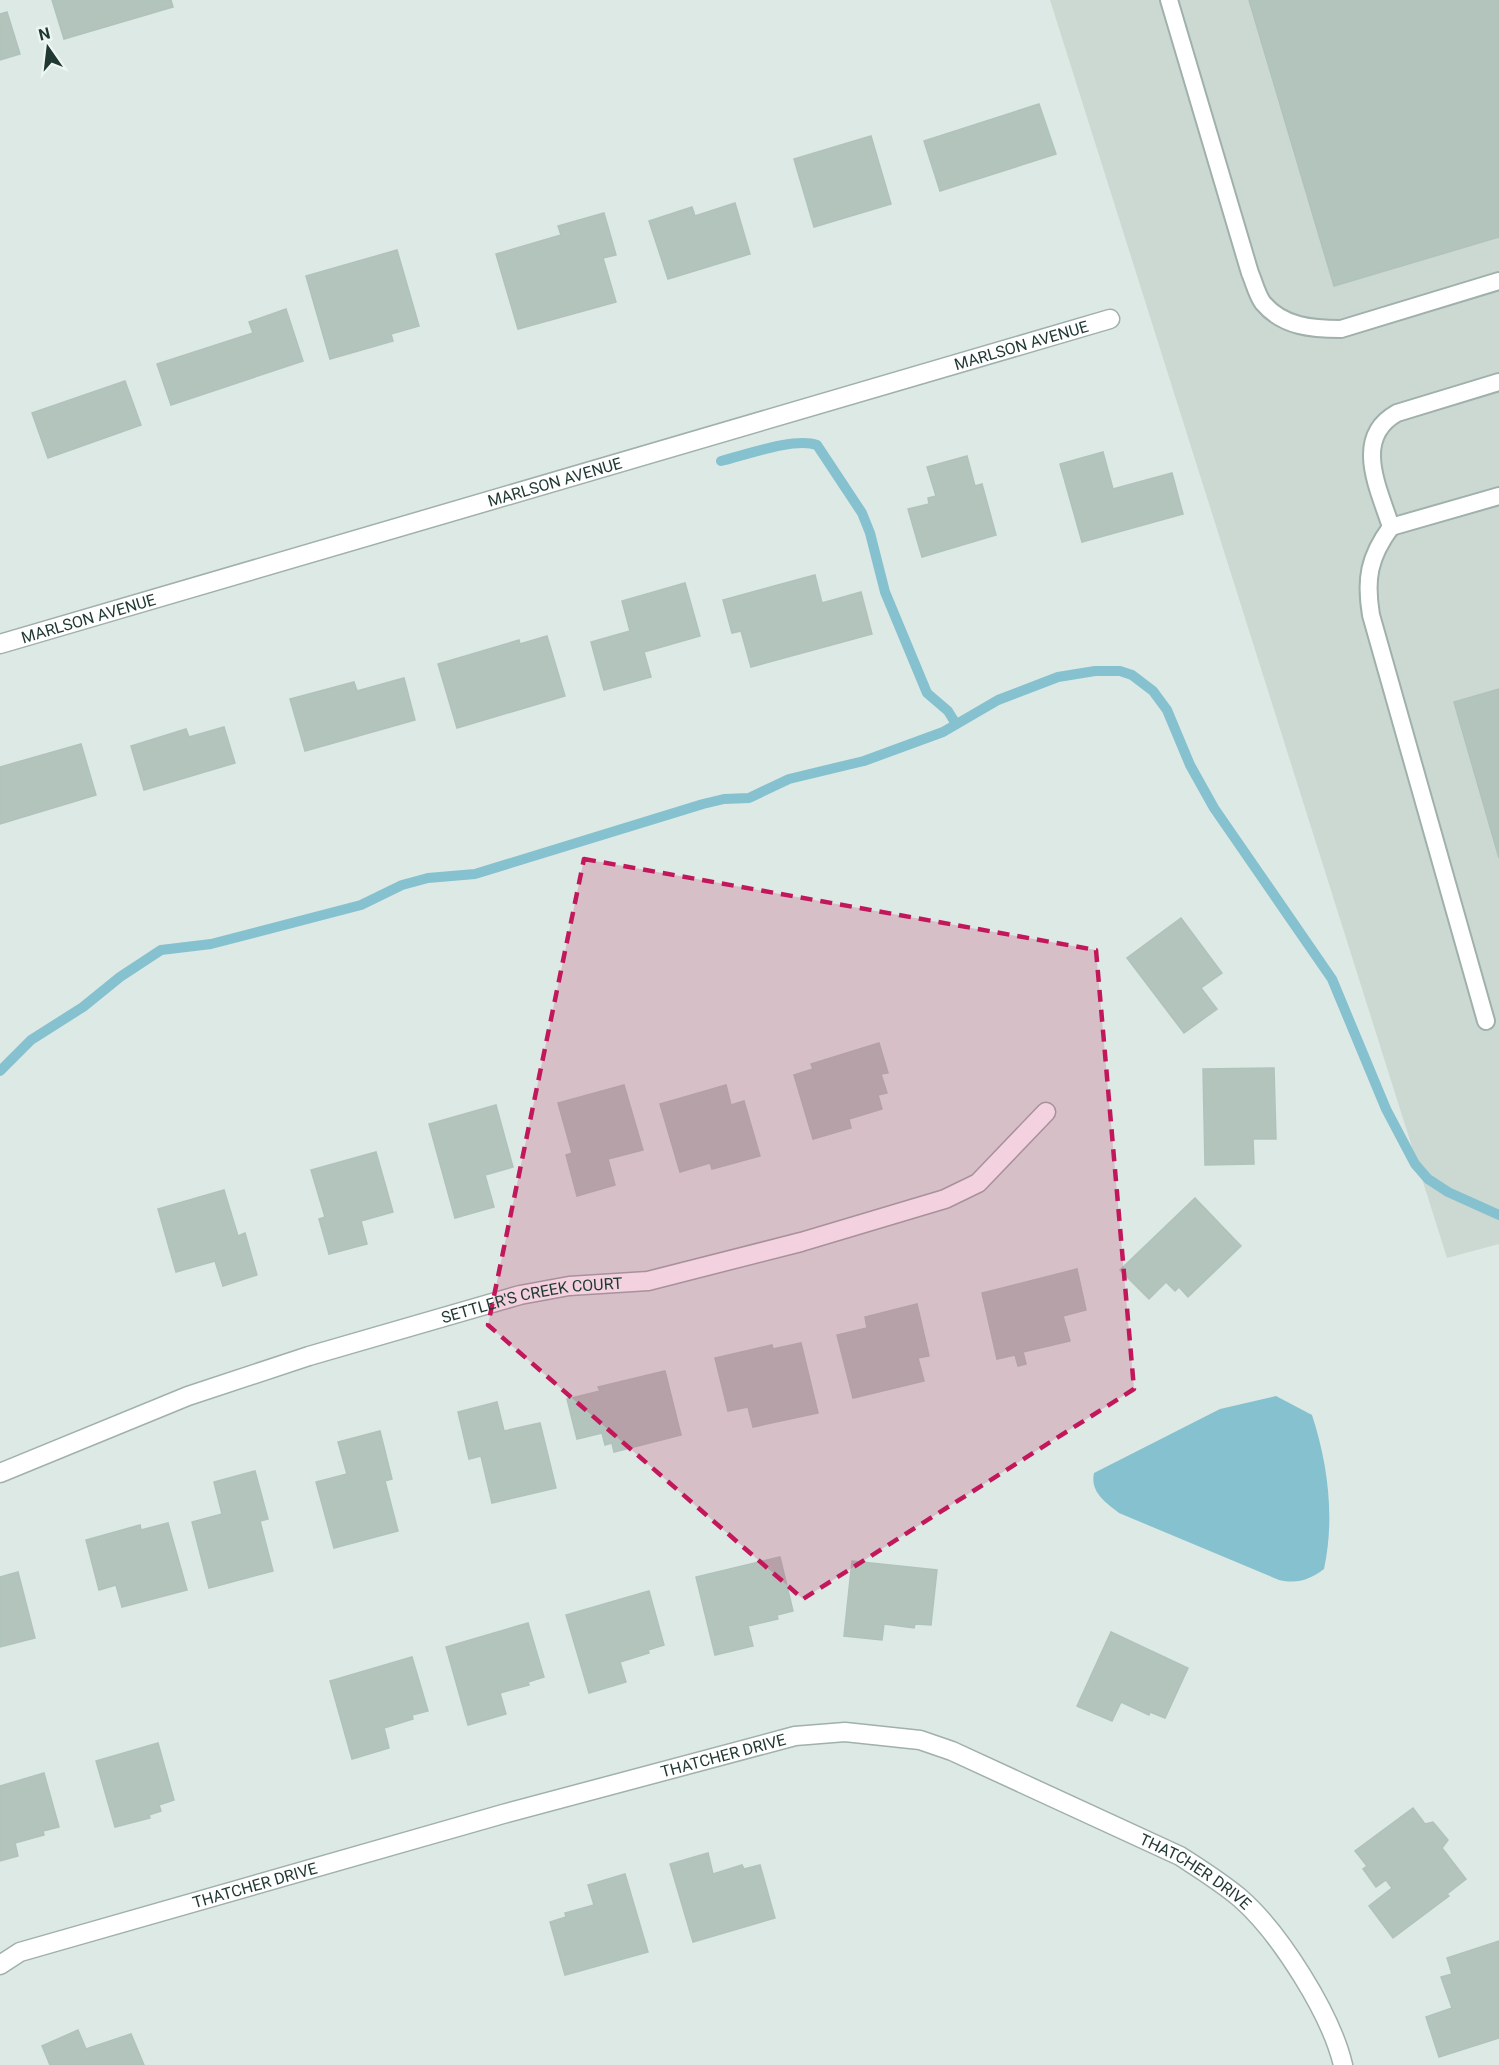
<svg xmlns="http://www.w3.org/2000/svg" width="1499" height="2065" viewBox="0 0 1499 2065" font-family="Roboto,sans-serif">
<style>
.built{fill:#ccd9d3}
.water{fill:#85c1cf}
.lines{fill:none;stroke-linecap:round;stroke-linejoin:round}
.stream{stroke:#85c1cf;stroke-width:10}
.building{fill:#b3c4bd;stroke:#b0c3bb;stroke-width:1.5}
.service-casing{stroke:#a0b0ab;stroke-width:20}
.minor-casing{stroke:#a0b0ab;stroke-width:21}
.service{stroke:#fff;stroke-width:16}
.minor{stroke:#fff;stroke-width:18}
.marked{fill:#c2185b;fill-opacity:0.2;stroke:#c2185b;stroke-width:4.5;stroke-dasharray:12 8;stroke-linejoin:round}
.labels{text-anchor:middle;stroke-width:6;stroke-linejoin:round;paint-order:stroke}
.street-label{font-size:16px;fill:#1f3832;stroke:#eef6f2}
</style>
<rect width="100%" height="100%" fill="#dde9e4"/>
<path class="built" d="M1050,0H1499V1244L1447,1258Z"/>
<path class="water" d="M1276,1396L1312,1415C1328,1464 1335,1518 1324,1569C1309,1580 1298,1584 1279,1580L1119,1513C1105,1502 1090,1492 1094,1473L1220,1409Z"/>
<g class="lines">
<g class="stream">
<path d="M721,461C746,455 794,437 817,445L862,513L870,533L885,592L927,693L948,711L956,724"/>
<path d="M0,1071L31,1040L83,1007L120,977L161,950L211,944L361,905L402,885L428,878L475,874L703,804L724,799L749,798L789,779L864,761L943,732L998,700L1058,677L1095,671H1120L1132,675L1153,691L1167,710L1190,765L1214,808L1332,979L1386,1109L1415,1164L1428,1179L1448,1192L1499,1215"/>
</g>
</g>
<g class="building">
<path d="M52,0H171L173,7L64,39Z"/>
<path d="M1249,0H1499V237L1334,286Z"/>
<path d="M7,12L20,54L0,60V14Z"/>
<path d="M1039,104L1056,154L940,191L924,141Z"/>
<path d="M871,136L891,204L814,227L794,159Z"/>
<path d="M735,203L750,254L668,279L649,221L692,207L695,216Z"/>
<path d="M604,213L616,255L603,258L616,302L518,329L496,254L561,235L558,226Z"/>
<path d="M397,250L419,326L391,334L393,341L330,359L306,276Z"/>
<path d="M286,309L303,361L171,405L157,364L253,333L249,322Z"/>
<path d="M125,381L141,425L48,458L32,413Z"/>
<path d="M1103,452L1113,489L1172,473L1183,514L1082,542L1060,464Z"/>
<path d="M967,456L975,486L982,484L996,535L922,557L908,509L929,504L928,498L936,496L927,467Z"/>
<path d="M815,575L822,603L861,592L872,634L751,667L741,631L732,633L723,600Z"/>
<path d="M685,583L700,636L644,652L651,677L604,690L591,642L630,631L622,601Z"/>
<path d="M547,636L565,696L457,728L438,664L519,640L520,644Z"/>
<path d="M404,678L415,720L305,751L290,699L354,682L357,691Z"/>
<path d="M1499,689V858L1454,702Z"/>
<path d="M224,727L235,763L144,790L131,746L186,729L189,737Z"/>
<path d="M81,744L96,795L0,824V767Z"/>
<path d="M1181,918L1222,973L1201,988L1217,1009L1184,1033L1127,958Z"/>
<path d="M879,1043L888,1073L881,1074L887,1093L878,1095L882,1109L849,1119L851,1128L813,1139L794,1075L813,1069L811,1064Z"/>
<path d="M1274,1068L1276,1139H1253L1254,1164L1205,1165L1203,1069Z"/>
<path d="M624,1085L643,1150L608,1159L615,1185L577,1196L566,1155L572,1153L558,1103Z"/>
<path d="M726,1085L731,1105L744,1101L760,1156L712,1169L710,1163L680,1172L660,1104Z"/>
<path d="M496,1105L513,1167L485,1175L494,1207L455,1218L429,1124Z"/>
<path d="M376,1152L393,1212L361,1221L367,1244L329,1254L319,1219L325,1217L311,1170Z"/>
<path d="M224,1190L238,1236L245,1233L257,1275L223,1286L215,1261L176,1272L158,1209Z"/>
<path d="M1195,1198L1241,1246L1188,1297L1179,1287L1175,1291L1166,1282L1149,1299L1120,1270Z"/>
<path d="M1077,1269L1086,1310L1063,1316L1070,1341L1023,1352L1026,1364L1018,1366L1015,1355L997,1359L982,1293Z"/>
<path d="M917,1304L929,1356L918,1358L924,1381L853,1398L837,1335L867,1328L865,1317Z"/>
<path d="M801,1343L818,1413L753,1427L748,1407L728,1411L715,1358L772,1345L773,1349Z"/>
<path d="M665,1371L681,1435L614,1452L612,1443L605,1445L602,1433L577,1439L567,1399L600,1391L598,1387Z"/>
<path d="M497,1402L504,1431L540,1423L556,1488L492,1503L481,1456L469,1459L458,1412Z"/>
<path d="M380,1431L392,1479L385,1481L398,1531L334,1548L316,1482L347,1474L338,1442Z"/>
<path d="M255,1471L268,1519L260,1521L273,1571L209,1588L192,1522L222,1514L214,1482Z"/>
<path d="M168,1523L187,1590L122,1607L116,1585L99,1590L86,1540L140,1525L141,1530Z"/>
<path d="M780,1557L793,1611L777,1615L778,1619L748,1626L753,1646L715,1655L696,1577Z"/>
<path d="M852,1561L937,1570L931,1625L915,1624L914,1628L884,1624L882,1640L844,1636Z"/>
<path d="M18,1572L35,1638L0,1647V1577Z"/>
<path d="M649,1591L664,1645L648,1650L649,1653L620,1662L626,1682L589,1693L566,1615Z"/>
<path d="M528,1623L544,1677L528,1682L529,1685L500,1693L506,1714L468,1725L446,1647Z"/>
<path d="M1111,1632L1188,1668L1165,1718L1150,1712L1149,1715L1121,1702L1112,1721L1077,1706Z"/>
<path d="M412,1657L428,1711L412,1715L413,1719L384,1728L389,1748L352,1759L330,1681Z"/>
<path d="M158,1743L174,1800L159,1805L161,1811L149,1815L150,1818L115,1827L96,1761Z"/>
<path d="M44,1773L59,1827L43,1831L44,1835L15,1843L18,1856L0,1861V1786Z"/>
<path d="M1413,1808L1425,1824L1433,1822L1448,1840L1442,1848L1466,1879L1447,1894L1449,1896L1393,1938L1369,1906L1392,1888L1386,1880L1376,1887L1363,1869L1367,1866L1355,1851Z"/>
<path d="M708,1853L713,1874L742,1865L744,1869L760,1865L775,1918L693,1942L670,1864Z"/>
<path d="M625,1874L648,1952L565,1975L550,1922L566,1917L565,1913L594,1905L588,1885Z"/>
<path d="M1499,1941V2038L1439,2057L1426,2017L1452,2008L1441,1977L1452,1974L1447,1958Z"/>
<path d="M78,2030L86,2049L131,2034L144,2065H50L42,2046Z"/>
</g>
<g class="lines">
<g class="service-casing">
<g id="service">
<path d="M1169,0L1250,273C1254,282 1257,295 1263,303C1283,327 1313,329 1341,329L1499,281"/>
<path d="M1499,382L1397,413C1352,438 1379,489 1391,527L1499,496"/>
<path d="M1391,527C1369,557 1365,579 1371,615L1486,1021"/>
</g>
</g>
<g class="minor-casing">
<g id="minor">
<path id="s1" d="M0,644L1110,319"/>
<path id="s2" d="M0,1473L188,1396L309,1356L520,1295L569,1286L648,1281L801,1242L945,1199L978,1183L1046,1112"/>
<path id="s3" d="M0,1965L20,1952L503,1814L795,1736L845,1732L920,1740L952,1751L1180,1856C1200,1869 1221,1882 1240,1898C1280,1933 1331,2014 1343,2065"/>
</g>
</g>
<use href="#service" class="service"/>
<use href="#minor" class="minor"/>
</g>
<path class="marked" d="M584,859L1096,950L1134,1389L803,1599L488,1325Z"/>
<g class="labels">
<g class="street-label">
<text dy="6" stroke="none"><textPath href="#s1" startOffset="1064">MARLSON AVENUE</textPath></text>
<text dy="6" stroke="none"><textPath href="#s1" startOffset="578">MARLSON AVENUE</textPath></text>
<text dy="6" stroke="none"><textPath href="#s1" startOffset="92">MARLSON AVENUE</textPath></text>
<text dy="6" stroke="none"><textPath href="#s2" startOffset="561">SETTLER'S CREEK COURT</textPath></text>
<text dy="6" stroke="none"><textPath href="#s3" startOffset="754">THATCHER DRIVE</textPath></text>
<text dy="6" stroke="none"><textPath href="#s3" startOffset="1260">THATCHER DRIVE</textPath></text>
<text dy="6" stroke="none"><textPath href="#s3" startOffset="268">THATCHER DRIVE</textPath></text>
</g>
</g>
<g transform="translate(48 48) rotate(346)" stroke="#eef6f2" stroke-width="4.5" paint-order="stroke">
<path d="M0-4.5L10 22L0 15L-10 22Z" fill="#1f3832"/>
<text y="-9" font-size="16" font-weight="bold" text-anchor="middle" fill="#1f3832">N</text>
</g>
</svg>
